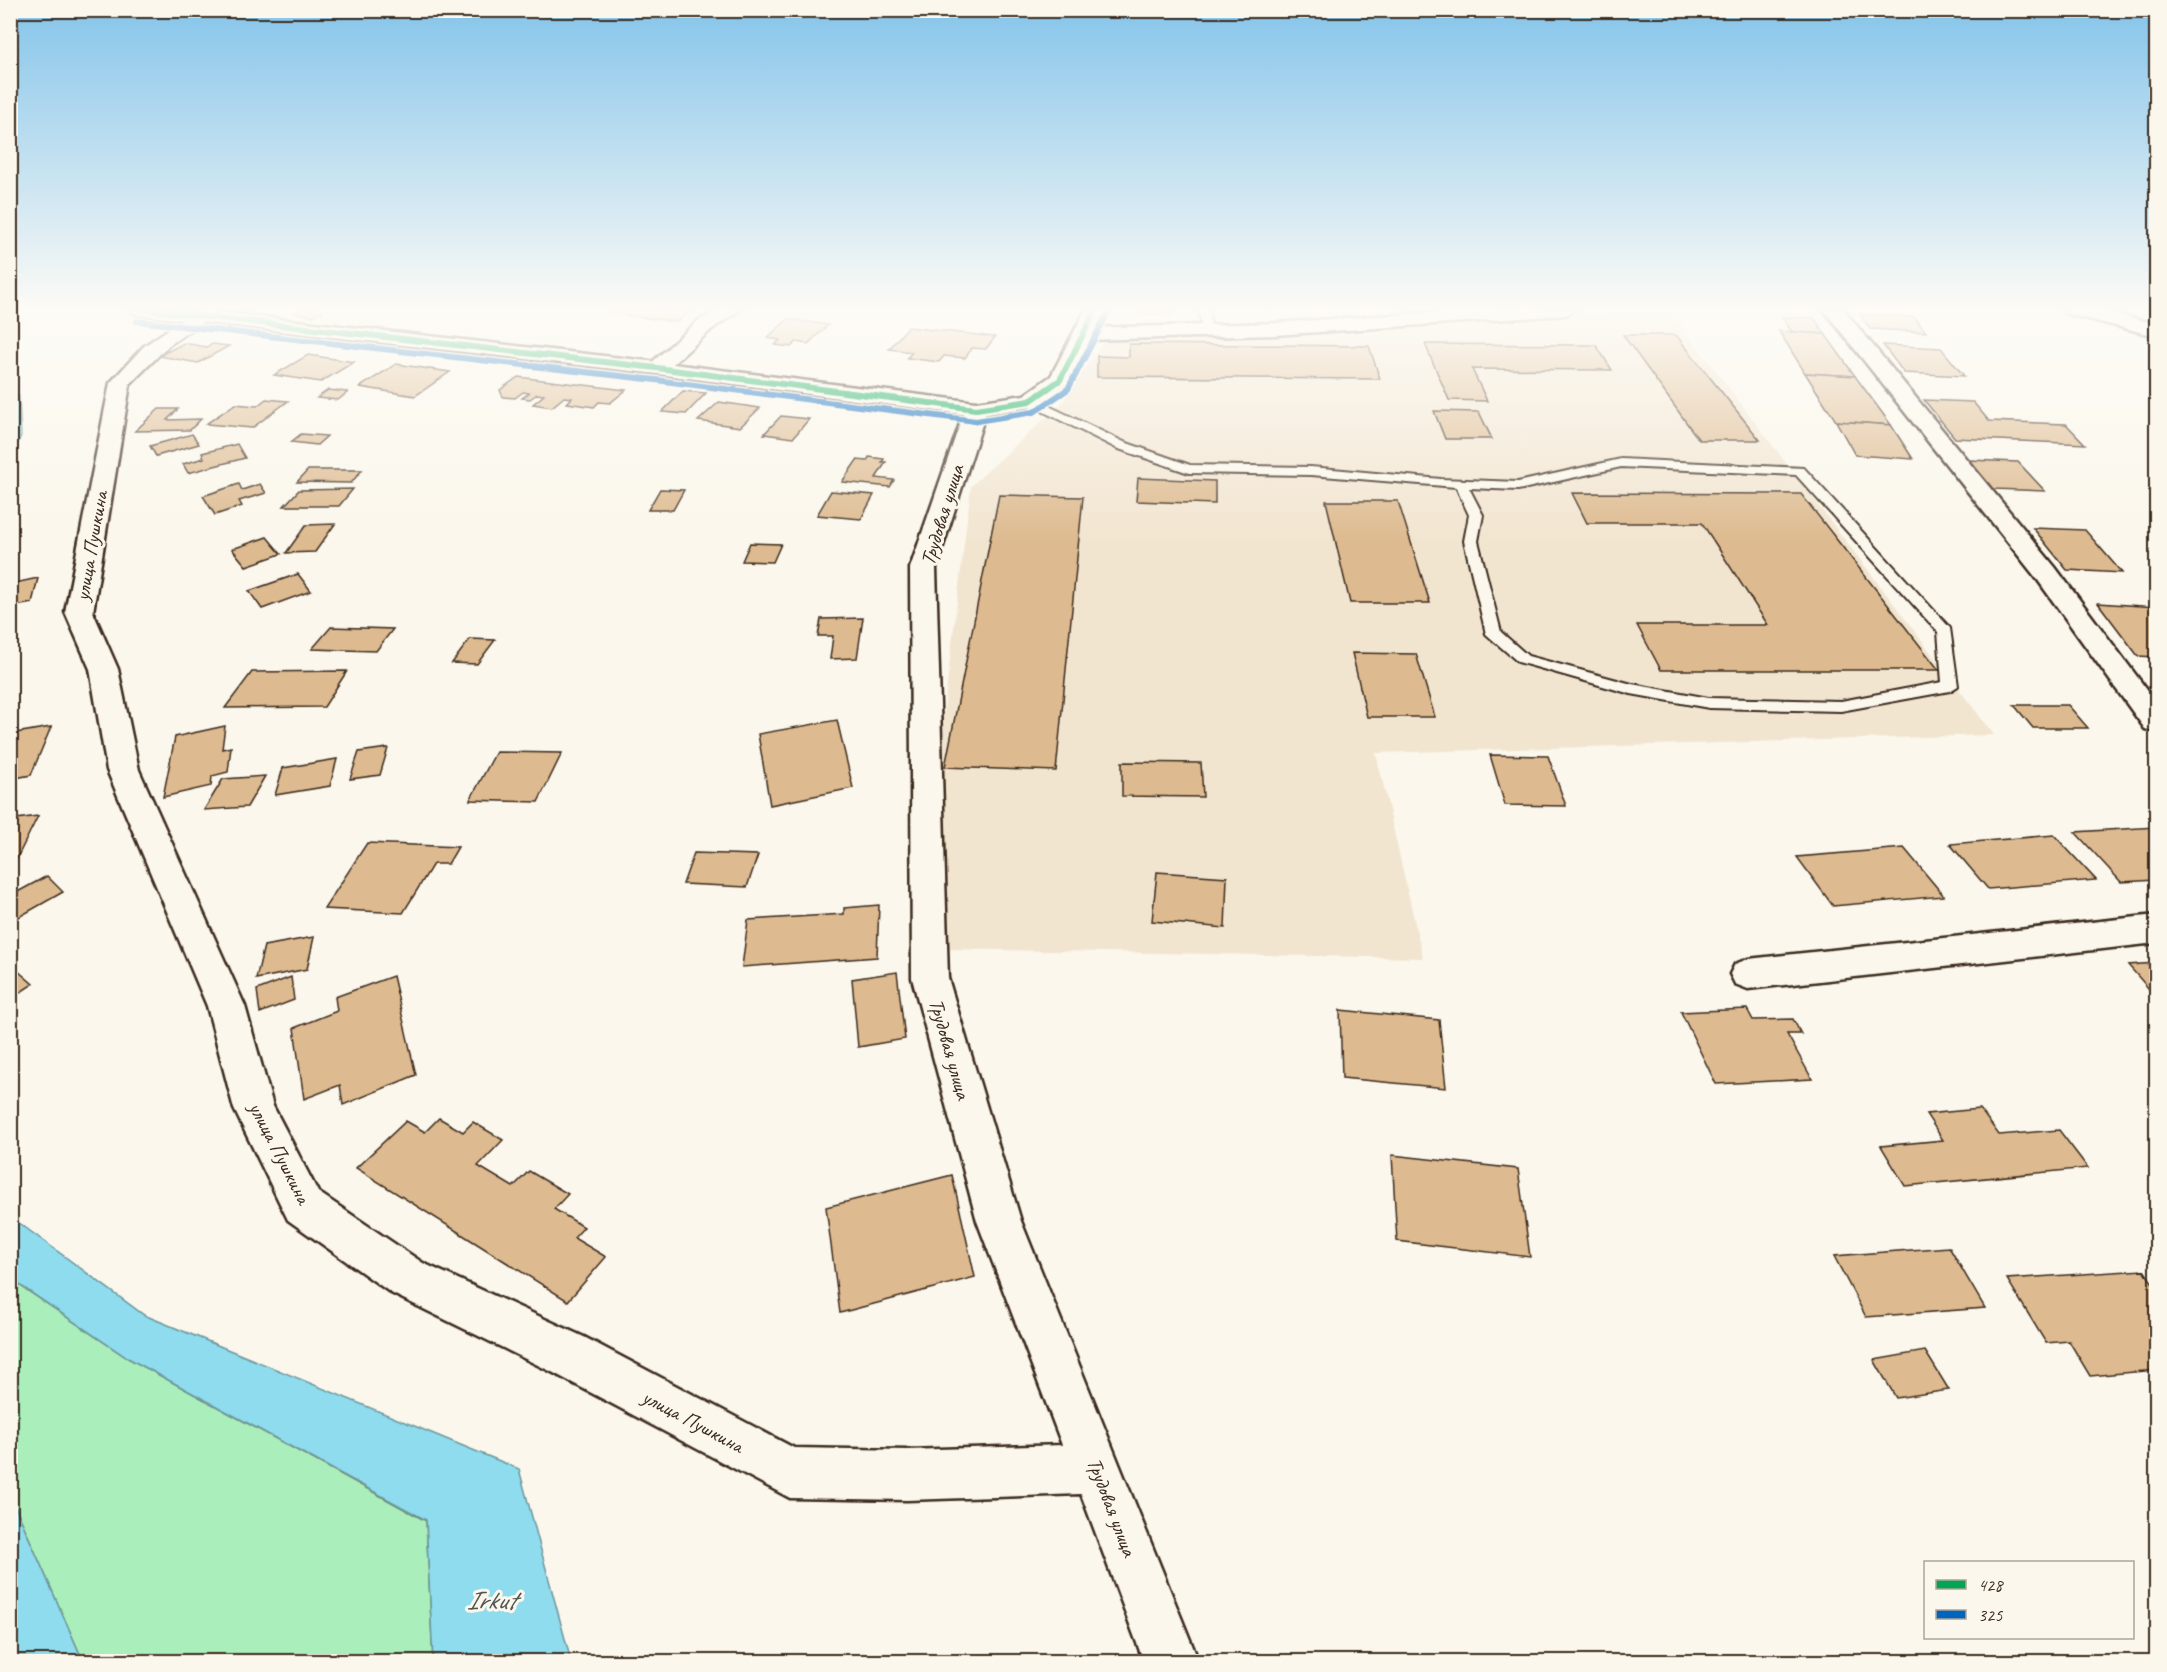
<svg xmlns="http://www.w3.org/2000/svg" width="2167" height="1672" viewBox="0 0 2167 1672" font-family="Caveat,sans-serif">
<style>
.built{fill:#f2e5d0}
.green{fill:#aaefbb;stroke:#728c6c;stroke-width:1.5}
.water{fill:#8edcee;stroke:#6d959b;stroke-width:1.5}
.building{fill:#ddba8f;stroke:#3b2a1e;stroke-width:1.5}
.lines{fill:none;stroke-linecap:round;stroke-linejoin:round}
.service-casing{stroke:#3b2a1e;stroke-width:4}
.minor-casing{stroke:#3b2a1e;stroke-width:5}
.tertiary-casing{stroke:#3b2a1e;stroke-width:5}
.service{fill:#fbf7ec;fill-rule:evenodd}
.minor{fill:#fbf7ec;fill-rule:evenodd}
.tertiary{fill:#fbf7ec;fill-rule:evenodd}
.bus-1-casing{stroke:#fbf7ec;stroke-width:9}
.bus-2-casing{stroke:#fbf7ec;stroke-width:9}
.bus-1{stroke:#00a651;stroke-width:6}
.bus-2{stroke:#0065bd;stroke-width:6}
.labels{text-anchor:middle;stroke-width:6;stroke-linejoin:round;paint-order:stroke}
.street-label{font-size:21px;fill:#3b2a1e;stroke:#fbf7ec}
.near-water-label{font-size:27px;font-style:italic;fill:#505652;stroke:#fbf7ec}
</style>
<rect width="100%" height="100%" fill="#fbf7ec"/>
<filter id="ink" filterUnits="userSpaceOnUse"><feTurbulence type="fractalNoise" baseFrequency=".0167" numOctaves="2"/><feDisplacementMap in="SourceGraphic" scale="12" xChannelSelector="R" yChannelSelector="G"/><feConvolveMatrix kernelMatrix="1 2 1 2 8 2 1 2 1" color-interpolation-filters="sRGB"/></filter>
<g filter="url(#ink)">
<path class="built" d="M1670,311L1994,735L1376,753L1423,958L944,949L939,751L971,486L1063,402L1103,342Z"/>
<path class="green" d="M10,1279L126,1357L426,1521L433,1661H83L11,1497Z"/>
<g class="water">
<path d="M11,390L19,396L21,436L11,458Z"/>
<path d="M11,1217L144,1315L519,1469L571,1661H433L426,1520L126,1357L11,1279Z"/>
<path d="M10,1497H11L83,1661H11Z"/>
</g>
<g class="building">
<path d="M301,309H312L322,311L313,316L294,313Z"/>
<path d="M615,309H693L677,322L609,313Z"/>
<rect x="1139" y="309" width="33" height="5"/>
<path d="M1860,314L1914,317L1926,332L1870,329Z"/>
<path d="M1782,317L1814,318L1825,334L1792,332Z"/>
<path d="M788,319L828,325L808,344L796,342L791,347L775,345L780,340L767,338Z"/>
<path d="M908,327L995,337L986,349L972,348L965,358L944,356L939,362L907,358L912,352L889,349Z"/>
<path d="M1779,331L1825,334L1855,376L1805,373Z"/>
<path d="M1623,335H1676L1760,440H1699Z"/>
<path d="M184,343L206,347L213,344L229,346L198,363L159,356Z"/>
<path d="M1129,344L1369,346L1380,379L1097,377V356L1129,357Z"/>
<path d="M1425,344L1596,345L1612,370L1472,369L1487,401L1449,400Z"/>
<path d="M1883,345L1941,348L1964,376L1904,373Z"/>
<path d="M308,355L354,362L321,382L274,375Z"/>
<path d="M396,364L450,372L415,396L360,387Z"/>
<path d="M1805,373L1855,376L1891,425L1836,421Z"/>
<path d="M518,377L626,390L610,403L599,402L594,407L567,403L572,398L564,397L552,407L533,404L544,395L537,394L530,399L522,398L529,393L523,392L515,398L503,397L500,390Z"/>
<path d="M328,390L348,392L338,400L317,398Z"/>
<path d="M683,391L706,393L686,414L662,412Z"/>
<path d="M266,399L288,401L252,428L206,424L235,404L257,406Z"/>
<path d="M1924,400L1973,402L1989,421L2066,424L2085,444L1955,438Z"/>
<path d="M719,402L760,408L740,427L698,421Z"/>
<path d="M159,409H178L167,420L201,419L190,430L135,431Z"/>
<path d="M1434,411L1479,412L1492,439H1445Z"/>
<path d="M781,416L809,419L793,438L764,434Z"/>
<path d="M1836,421L1891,425L1913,459L1855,455Z"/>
<path d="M192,434L199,444L156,456L150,446Z"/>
<path d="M301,434L327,436L317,445L291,442Z"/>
<path d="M237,444L245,458L188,473L183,464L204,458L202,453Z"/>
<path d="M869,457L884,459L882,462H886L876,478L894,480L890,487L842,482L857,460L867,461Z"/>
<path d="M1969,460L2018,462L2045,491L1993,489Z"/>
<path d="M308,470H362L351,483L297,482Z"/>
<path d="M1138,478L1215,481V504L1136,501Z"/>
<path d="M239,484L242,490L260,484L266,493L239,501L242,506L215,515L203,496Z"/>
<path d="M353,489L339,506H284L299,490Z"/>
<path d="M660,489L684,490L673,510H648Z"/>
<path d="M831,491L874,495L861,519L817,515Z"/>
<path d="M1572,493L1801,494L1939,670H1661L1637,625H1768L1702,523H1587Z"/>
<path d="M999,495L1083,497L1056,771L945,767Z"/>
<path d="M1326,501H1398L1430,603H1350Z"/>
<path d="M335,524L315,552L286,553L306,525Z"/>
<path d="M2033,528L2085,530L2122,573L2067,570Z"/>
<path d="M267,537L281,554L246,566L232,549Z"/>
<path d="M750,543L781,544L773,562L742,561Z"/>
<path d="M298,574L311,591L262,609L249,591Z"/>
<path d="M38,578L32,603L10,607V584Z"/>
<path d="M2098,603L2156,607V657L2138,656Z"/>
<path d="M863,618L857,658L830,659L833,636H818L821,619Z"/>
<path d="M331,627L393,629L376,651L312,649Z"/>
<path d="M470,639L495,640L477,664L452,663Z"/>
<path d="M1352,653L1416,654L1435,717H1367Z"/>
<path d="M347,671L324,707L225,708L252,672Z"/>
<path d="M2014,705H2068L2088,728H2033Z"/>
<path d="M837,720L853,788L770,805L758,734Z"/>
<path d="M225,726L222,749L231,747L228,772L212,776L211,786L163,797L175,737Z"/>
<path d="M51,727L31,775L10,779V734Z"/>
<path d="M388,748L380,775L350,779L359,752Z"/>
<path d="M496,752L562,753L538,802L470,800Z"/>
<path d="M1490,755L1548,756L1566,806L1505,805Z"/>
<path d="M337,759L330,786L275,795L283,768Z"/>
<path d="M1122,762L1201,763L1203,797L1122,796Z"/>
<path d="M265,776L247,807L204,810L223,779Z"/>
<path d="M38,816L14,864H10V820Z"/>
<path d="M2156,827V880L2121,882L2075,832Z"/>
<path d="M2054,835L2096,880L1988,889L1950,844Z"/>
<path d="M367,843L458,847L448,864H433L403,913L324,909Z"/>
<path d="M1904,848L1944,896L1833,906L1797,857Z"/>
<path d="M694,853L758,855L747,887L683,884Z"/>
<path d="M1157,872L1227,877L1225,928L1152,921Z"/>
<path d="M47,876L63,892L10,922V896Z"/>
<path d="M879,905L877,957L742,967L748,920L844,914V908Z"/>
<path d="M314,937L307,969L256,979L264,946Z"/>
<path d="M2156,963V997L2128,965Z"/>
<path d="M10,964L33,984L10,999Z"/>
<path d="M897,972L905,1039L858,1047L852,979Z"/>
<path d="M393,976L416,1075L343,1105L340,1085L304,1099L294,1028L337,1011L335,997Z"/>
<path d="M291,977L294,1000L260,1013L257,990Z"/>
<path d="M1747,1009L1753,1020L1793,1019L1801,1034H1787L1812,1079L1716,1084L1681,1012Z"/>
<path d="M1340,1010L1439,1020L1446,1088L1342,1078Z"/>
<path d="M1980,1109L1999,1135L2059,1130L2088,1168L1905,1186L1881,1146L1943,1140L1926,1114Z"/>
<path d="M439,1118L463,1132L473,1122L503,1140L478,1166L513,1187L529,1171L568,1194L554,1209L584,1227L574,1238L606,1257L568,1301L356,1168L406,1121L425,1132Z"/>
<path d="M1392,1155L1518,1169L1530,1257L1397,1241Z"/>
<path d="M952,1175L975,1277L840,1313L826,1207Z"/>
<path d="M1949,1247L1985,1308L1866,1317L1834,1256Z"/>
<path d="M2144,1270L2156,1288V1370L2090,1376L2069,1341L2046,1343L2007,1279Z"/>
<path d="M1925,1351L1949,1390L1896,1398L1874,1360Z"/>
</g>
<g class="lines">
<g class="service-casing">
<g id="service">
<path d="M1199,309H1209L1211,332L1202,330Z"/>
<path d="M1030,397L1124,442L1190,465L1311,467L1441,479L1518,482L1621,459L1804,468L1950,628L1958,686L1950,691L1841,711L1709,708L1631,694L1518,662L1486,634L1464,541L1469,515L1456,487L1311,475L1189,473L1116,448L1026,403L1024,401ZM1621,467L1796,475L1938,632L1942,682L1841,701L1709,698L1632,684L1528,656L1501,632L1478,541L1483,515L1469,488L1518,490Z"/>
</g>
</g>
<g class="minor-casing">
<g id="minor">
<path d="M198,309H222L169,345L130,384L93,612L118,669L139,770L245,1006L273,1106L318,1192L423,1263L584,1337L794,1448L907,1450L1062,1445L977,1221L912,978L910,568L965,409L968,404H984L987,409L936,568L948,978L1021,1221L1199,1662H1144L1081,1494L907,1500L790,1498L550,1371L391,1293L288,1220L234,1109L207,1006L107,770L90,669L65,612L110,383L144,346Z"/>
<path d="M718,309H741L712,329L664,372H650L647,368L650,364L698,321Z"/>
<path d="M1478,309H1575L1566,315L1275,335L1085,340L1075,334L1085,328L1275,323Z"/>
<path d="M1823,309H1843L2055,567L2156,702V732L2145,729L2037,579Z"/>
<path d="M2062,309H2096L2156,324V336L2064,313Z"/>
<path d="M2156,915V943L1748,989L1735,984L1730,974L1735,964L1748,959Z"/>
</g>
</g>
<g class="tertiary-casing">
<path id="tertiary" d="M129,309H191L657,362L976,402L1024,395L1051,376L1086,309H1105L1067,384L1038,406L976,416L657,374L138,315Z"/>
</g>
<use href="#service" class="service"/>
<use href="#minor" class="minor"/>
<use href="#tertiary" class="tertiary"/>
<g class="bus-1-casing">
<path id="bus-1" d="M141,309L657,368L976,409L1030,401L1060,380L1096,309"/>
</g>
<g class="bus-2-casing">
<path id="bus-2" d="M137,321L656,380L976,421L1034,412L1068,389L1107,314"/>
</g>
<use href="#bus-1" class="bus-1"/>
<use href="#bus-2" class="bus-2"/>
</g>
</g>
<linearGradient id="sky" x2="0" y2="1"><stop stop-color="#84c4ea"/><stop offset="0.57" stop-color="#fdfbf6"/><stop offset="1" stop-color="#fdfbf6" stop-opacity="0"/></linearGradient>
<rect width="2167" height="543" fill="url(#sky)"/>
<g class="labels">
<g class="street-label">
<text transform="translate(942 515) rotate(-73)" y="7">Трудовая улица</text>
<text transform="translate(91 546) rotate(-80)" y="7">улица Пушкина</text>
<text transform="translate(950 1049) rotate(74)" y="7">Трудовая улица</text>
<text transform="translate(280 1153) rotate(63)" y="7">улица Пушкина</text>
<text transform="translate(693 1421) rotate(28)" y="7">улица Пушкина</text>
<text transform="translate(1112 1507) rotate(69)" y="7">Трудовая улица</text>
</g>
<g class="near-water-label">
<text x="491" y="1609">Irkut</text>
</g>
</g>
<rect width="2167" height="1672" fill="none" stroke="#fbf7ec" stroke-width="36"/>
<rect x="18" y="18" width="2131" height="1636" fill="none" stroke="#3b2a1e" stroke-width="2" filter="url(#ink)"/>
<rect x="1924" y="1561" width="210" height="78" fill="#fbf7ec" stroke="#aea59a" stroke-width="1.5"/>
<rect x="1936" y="1580" width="30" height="9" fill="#00a651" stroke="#aea59a" stroke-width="1.5"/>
<text x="1978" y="1591" font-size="18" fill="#3b2a1e">428</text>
<rect x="1936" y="1610" width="30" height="9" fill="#0065bd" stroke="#aea59a" stroke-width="1.5"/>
<text x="1978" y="1621" font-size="18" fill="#3b2a1e">325</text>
</svg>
